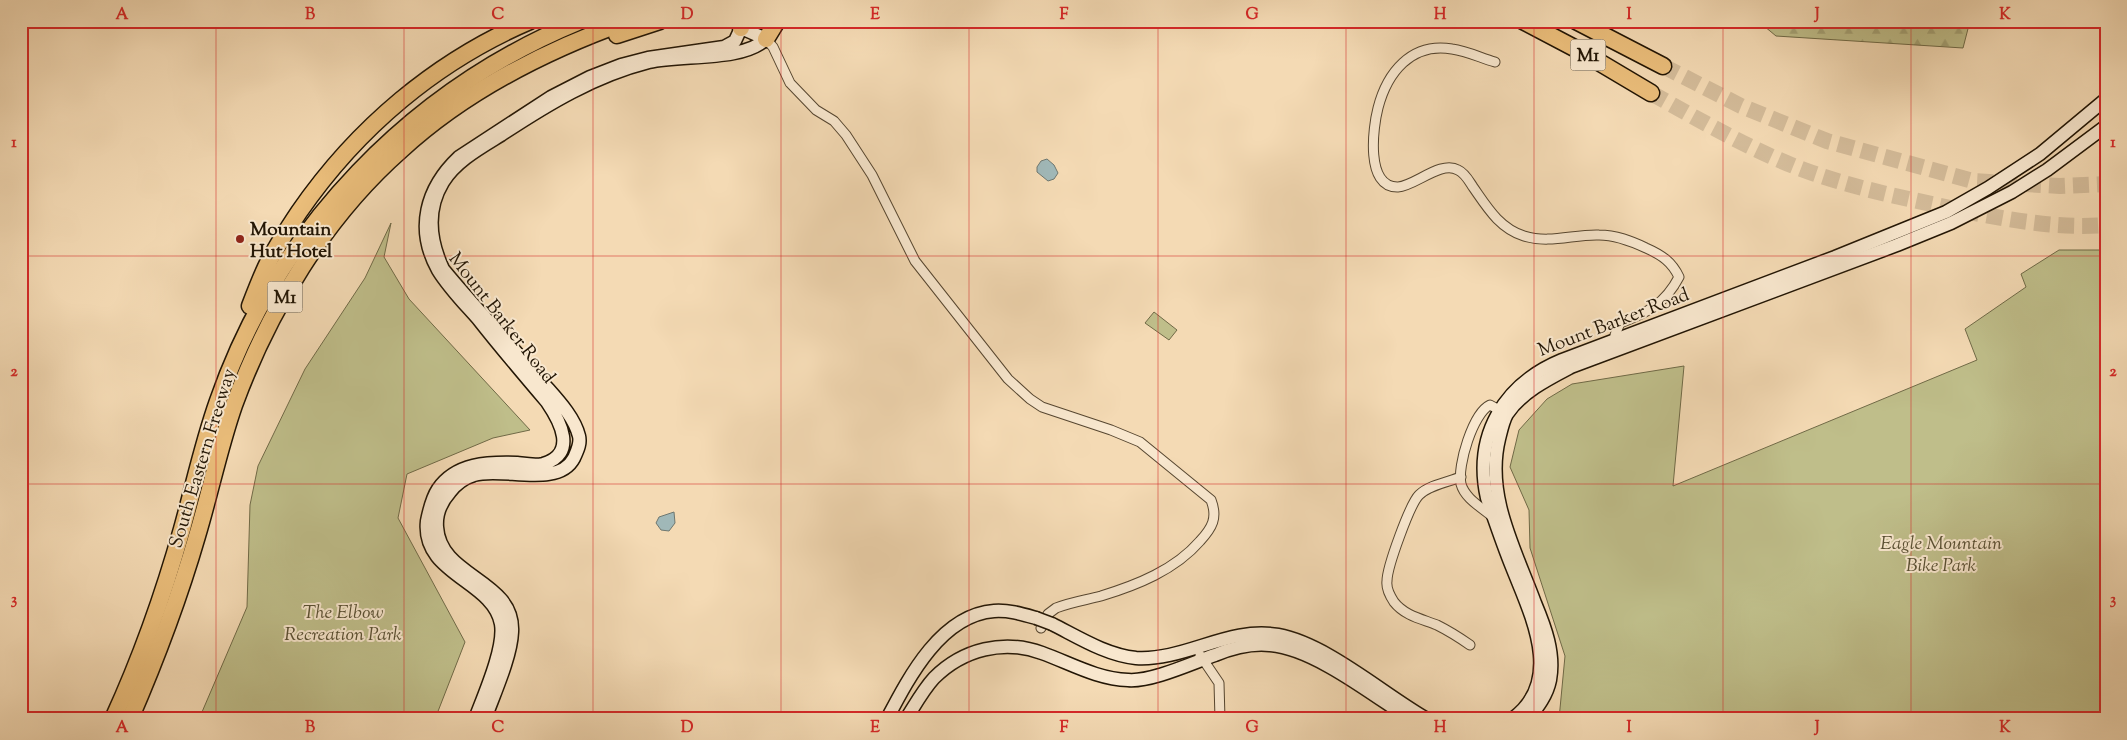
<svg xmlns="http://www.w3.org/2000/svg" width="2127" height="740" viewBox="0 0 2127 740" font-family="'Sorts Mill Goudy',serif">
<style>
.forest{fill:url(#forest-firs);stroke:#706a47}
.park{fill:#bfbe8a;stroke:#706a47}
.water{fill:#a0b8b8;stroke:#6e7770}
.lines{fill:none;stroke-linecap:round;stroke-linejoin:round}
.motorway-tunnel{stroke:#d4bc9a;stroke-width:16;stroke-dasharray:16 8;stroke-linecap:butt}
.minor-casing{stroke:#564630;stroke-width:11}
.secondary-casing{stroke:#221504;stroke-width:15}
.motorway-casing{stroke:#221504;stroke-width:19}
.minor{stroke:#f8e7ce;stroke-width:9}
.secondary{stroke:#f8e7ce;stroke-width:12}
.motorway{stroke:#eabd7a;stroke-width:16}
.secondary-bridge-casing{stroke:#221504;stroke-width:15;stroke-linecap:butt}
.secondary-bridge{stroke:#f8e7ce;stroke-width:12}
.grid{fill:none;stroke:#d62828;stroke-width:1;stroke-opacity:0.55}
.poi-dot{fill:#8f2418;stroke:#f8e7ce;stroke-width:2}
.labels{text-anchor:middle;stroke-width:4;stroke-linejoin:round;paint-order:stroke}
.shield{fill:#f8e7ce;stroke:#625441;stroke-width:1}
.shield-label{font-size:18px;font-weight:bold;fill:#221504}
.poi-label{font-size:19px;font-weight:bold;fill:#221504;stroke:#f8e7ce;text-anchor:start}
.street-label{font-size:19px;fill:#221504;stroke:#f8e7ce}
.park-label{font-size:19px;font-style:italic;fill:#595033;stroke:#f8e7ce}
.neatline{fill:none;stroke:#d62828;stroke-width:2}
.grid-label{font-size:16px;text-anchor:middle;font-weight:bold;fill:#d62828}
</style>
<defs>
<pattern id="forest-firs" width="22" height="20" patternUnits="userSpaceOnUse" patternTransform="scale(1.25)"><rect width="22" height="20" fill="#bfbe8a"/><path d="M5 1l3.5 6h-7zM16 11l3.5 6h-7z" fill="#a4a275"/></pattern>
</defs>
<rect width="100%" height="100%" fill="#f4dab4"/>
<filter id="stains"><feTurbulence type="fractalNoise" baseFrequency=".004" numOctaves="4"/><feColorMatrix values="0 0 0 0 .2 0 0 0 0 .09 0 0 0 0 .02 0 0 0 .5 -.17"/></filter>
<radialGradient id="worn" r=".72"><stop offset=".6" stop-color="#630" stop-opacity="0"/><stop offset="1" stop-color="#630" stop-opacity=".3"/></radialGradient>
<path class="forest" d="M1758,21H1970L1963,48L1776,36Z"/>
<g class="park">
<path d="M391,223L384,257L409,299L530,430L493,438L407,474L398,518L465,642L435,719H199L247,607L250,505L258,466L305,369L365,278Z"/>
<path d="M2059,250H2106V719H1559L1565,656L1530,548L1529,510L1510,467L1519,430L1547,399L1572,384L1684,366L1673,486L1977,360L1965,329L2026,287L2021,274Z"/>
<path d="M1154,312L1177,330L1169,340L1145,323Z"/>
</g>
<g class="water">
<path d="M1047,159L1054,165L1058,173L1054,179L1048,181L1037,172V167L1041,161Z"/>
<path d="M674,512L675,523L669,531L661,530L656,523L659,517Z"/>
</g>
<g class="lines">
<g class="motorway-tunnel">
<path d="M1663,66L1741,106L1827,141L1973,181L2060,186L2106,184"/>
<path d="M1651,93C1701,121 1751,150 1804,170C1853,188 1904,198 1955,209C2004,219 2055,229 2106,225"/>
</g>
<g class="minor-casing">
<g id="minor">
<path d="M766,39L773,47L790,83L816,110L834,121L846,135L872,175L915,261L1008,379L1030,399L1042,407L1111,430L1140,442L1211,500C1218,518 1212,528 1200,541C1175,570 1137,585 1101,596C1086,600 1071,602 1056,608L1048,614L1041,628"/>
<path d="M1495,62C1481,58 1467,51 1452,49C1411,42 1387,73 1378,108C1373,127 1365,188 1398,187C1415,186 1441,160 1458,170C1465,173 1469,181 1473,187C1487,207 1499,228 1524,236C1550,244 1574,234 1599,235C1616,235 1631,241 1646,248C1662,255 1672,262 1679,277C1665,304 1647,313 1620,323L1615,335L1617,345"/>
<path d="M1461,477C1448,482 1429,485 1419,495C1410,504 1387,567 1387,581C1386,588 1390,596 1394,602C1405,616 1422,619 1437,625C1449,631 1460,638 1470,645"/>
<path d="M1494,518C1483,508 1465,499 1461,484C1457,466 1473,413 1490,405L1505,413"/>
<path d="M1200,655L1219,683L1220,719"/>
</g>
</g>
<g class="secondary-casing">
<g id="secondary">
<path d="M1052,624C1078,637 1106,655 1136,658C1185,661 1229,626 1278,635C1327,644 1383,694 1427,719"/>
<path d="M475,719C484,695 505,648 501,624C493,580 421,575 427,521C429,511 432,498 438,489C456,463 488,462 517,463C525,464 535,466 543,464C578,454 560,421 547,402C524,375 501,348 479,320C465,304 449,288 438,270C415,229 426,188 459,157L551,97L590,77L621,65L648,58L724,47L735,41L741,28L766,39C742,62 682,54 649,62C594,76 548,104 501,135C480,148 456,161 443,182C426,210 430,241 443,269C475,308 511,345 543,383C556,398 574,416 579,436C581,444 577,451 574,458C558,489 501,466 474,475C464,478 456,484 450,492C442,501 436,514 437,527C440,578 515,579 512,632C511,657 494,694 485,719"/>
<path d="M887,719C909,677 941,615 994,611C1009,610 1022,614 1036,618"/>
<path d="M906,719C915,705 923,690 934,678C963,649 1004,639 1042,653C1070,663 1097,679 1128,680C1151,682 1192,663 1215,655C1232,648 1252,643 1270,645C1313,648 1373,695 1410,719"/>
<path d="M1512,719C1565,681 1531,615 1512,567C1503,545 1495,521 1487,498C1473,435 1504,384 1562,360L1835,257L1946,212L1988,188L2040,154L2106,99"/>
<path d="M1528,719C1538,707 1547,695 1550,680C1555,653 1545,627 1535,603C1516,551 1485,496 1499,439C1501,431 1503,421 1507,414C1522,392 1548,379 1571,367L1897,245L1951,223L2012,192L2047,170L2106,126"/>
</g>
</g>
<g class="motorway-casing">
<g id="motorway">
<path d="M740,21L741,28"/>
<path d="M1523,21L1582,52L1651,93"/>
<path d="M1576,21L1663,66"/>
<path d="M617,35L660,21"/>
<path d="M766,39L777,21"/>
<path d="M250,306C255,293 260,280 266,267C275,248 287,230 299,212C357,128 436,61 530,21"/>
<path d="M113,719C141,658 164,593 182,529C194,486 203,443 218,401C278,228 412,90 580,21"/>
<path d="M130,719C156,659 179,598 197,536C210,493 219,448 234,405C269,310 324,218 401,150C465,91 547,50 628,21"/>
</g>
</g>
<use href="#minor" class="minor"/>
<use href="#secondary" class="secondary"/>
<use href="#motorway" class="motorway"/>
<g class="secondary-bridge-casing">
<path id="secondary-bridge" d="M1036,618L1052,624"/>
</g>
<use href="#secondary-bridge" class="secondary-bridge"/>
</g>
<path class="grid" d="M216,21V719M404,21V719M593,21V719M781,21V719M969,21V719M1158,21V719M1346,21V719M1534,21V719M1723,21V719M1911,21V719M21,256H2106M21,484H2106"/>
<circle class="poi-dot" cx="240" cy="239" r="5"/>
<g class="labels">
<g class="shield">
<rect x="1570.5" y="39.5" width="35" height="31" rx="4"/>
<rect x="267.5" y="281.5" width="35" height="31" rx="4"/>
</g>
<g class="shield-label">
<text x="1588" y="61">M1</text>
<text x="285" y="303">M1</text>
</g>
<g class="poi-label">
<text x="250" y="235">Mountain<tspan x="250" dy="22">Hut Hotel</tspan></text>
</g>
<g class="street-label">
<text transform="translate(503 317) rotate(52)" y="7">Mount Barker Road</text>
<text transform="translate(1613 321) rotate(-21)" y="7">Mount Barker Road</text>
<text transform="translate(201 458) rotate(-73)" y="7">South Eastern Freeway</text>
</g>
<g class="park-label">
<text x="1941" y="549">Eagle Mountain<tspan x="1941" dy="22">Bike Park</tspan></text>
<text x="343" y="618">The Elbow<tspan x="343" dy="22">Recreation Park</tspan></text>
</g>
</g>
<rect width="2127" height="740" fill="none" stroke="#f4dab4" stroke-width="55"/>
<rect x="28" y="28" width="2072" height="684" class="neatline"/>
<g class="grid-label">
<text x="122" y="19">A</text>
<text x="310" y="19">B</text>
<text x="498" y="19">C</text>
<text x="687" y="19">D</text>
<text x="875" y="19">E</text>
<text x="1064" y="19">F</text>
<text x="1252" y="19">G</text>
<text x="1440" y="19">H</text>
<text x="1629" y="19">I</text>
<text x="1817" y="19">J</text>
<text x="2005" y="19">K</text>
<text x="14" y="147">1</text>
<text x="2113" y="147">1</text>
<text x="14" y="376">2</text>
<text x="2113" y="376">2</text>
<text x="14" y="604">3</text>
<text x="2113" y="604">3</text>
<text x="122" y="732">A</text>
<text x="310" y="732">B</text>
<text x="498" y="732">C</text>
<text x="687" y="732">D</text>
<text x="875" y="732">E</text>
<text x="1064" y="732">F</text>
<text x="1252" y="732">G</text>
<text x="1440" y="732">H</text>
<text x="1629" y="732">I</text>
<text x="1817" y="732">J</text>
<text x="2005" y="732">K</text>
</g>
<rect width="100%" height="100%" filter="url(#stains)"/>
<rect width="100%" height="100%" fill="url(#worn)"/>
</svg>
